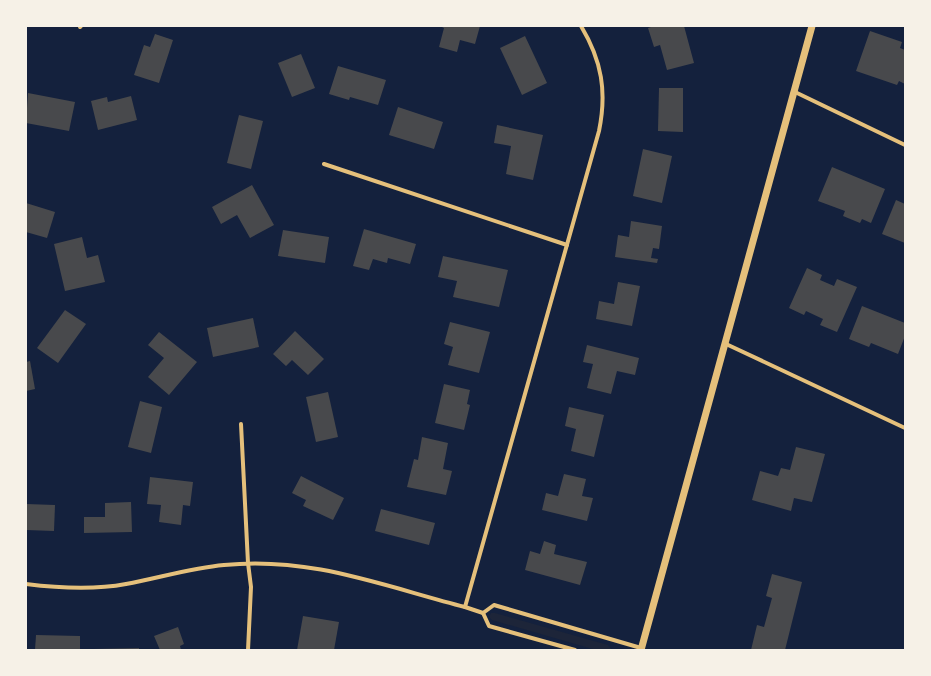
<svg xmlns="http://www.w3.org/2000/svg" width="931" height="676" viewBox="0 0 931 676" font-family="Raleway,sans-serif">
<style>
.green{fill:#1d2539}
.building{fill:#48494c}
.lines{fill:none;stroke-linecap:round;stroke-linejoin:round}
.minor{stroke:#e5c07b;stroke-width:4}
.tertiary{stroke:#e5c07b;stroke-width:7}
</style>
<rect width="100%" height="100%" fill="#14213d"/>
<path class="green" d="M491,613H495L608,645L612,650H596L492,620L489,617Z"/>
<g class="building">
<path d="M440,26H480L475,44L460,40L457,52L439,47L444,28Z"/>
<path d="M654,26H684L694,63L667,70L660,45L654,47L648,28Z"/>
<path d="M870,31L902,42L900,48L905,50V84L899,81L897,85L856,71Z"/>
<path d="M155,34L173,40L159,83L134,75L144,45L150,47Z"/>
<path d="M525,36L547,83L522,95L500,48Z"/>
<path d="M301,54L315,88L292,97L278,63Z"/>
<path d="M338,66L386,80L378,105L350,97L349,100L329,94Z"/>
<path d="M659,88H683V132L658,131Z"/>
<path d="M28,93L75,102L69,131L26,123Z"/>
<path d="M131,96L137,120L98,130L91,101L107,97L108,102Z"/>
<path d="M398,107L443,122L434,149L389,135Z"/>
<path d="M239,115L263,121L251,169L227,163Z"/>
<path d="M497,125L543,135L533,180L506,174L511,146L494,143Z"/>
<path d="M643,149L672,156L662,203L633,196Z"/>
<path d="M832,167L885,189L871,223L862,219L860,223L843,216L845,211L818,201Z"/>
<path d="M252,185L274,225L250,238L237,215L221,224L212,207Z"/>
<path d="M896,200L905,204V243L882,234Z"/>
<path d="M26,203L55,212L47,238L26,232Z"/>
<path d="M631,221L662,226L659,249L653,248L651,258L658,259L657,263L615,257L618,235L629,237Z"/>
<path d="M364,229L416,244L410,264L388,258L387,263L373,259L369,270L353,266Z"/>
<path d="M283,230L329,237L325,263L278,256Z"/>
<path d="M82,237L87,258L98,255L105,282L65,291L54,244Z"/>
<path d="M443,256L508,270L499,307L453,297L457,281L438,277Z"/>
<path d="M807,268L822,275L820,280L834,286L837,279L857,287L837,332L820,325L823,319L806,311L804,315L789,308Z"/>
<path d="M618,282L640,286L632,326L596,319L599,301L614,304Z"/>
<path d="M862,306L905,323V336L898,354L871,343L869,347L849,339Z"/>
<path d="M65,310L86,324L58,363L37,348Z"/>
<path d="M253,318L259,347L213,357L207,328Z"/>
<path d="M450,322L490,332L479,373L448,365L453,347L444,344Z"/>
<path d="M295,331L324,359L308,375L292,360L286,366L273,354Z"/>
<path d="M159,332L197,362L169,395L148,377L164,358L148,345Z"/>
<path d="M587,345L639,358L635,375L617,371L611,394L587,388L593,364L583,362Z"/>
<path d="M30,361L35,389L26,391V362Z"/>
<path d="M444,384L470,390L467,404L470,405L464,430L435,423Z"/>
<path d="M328,392L338,437L316,442L306,397Z"/>
<path d="M140,401L162,407L151,453L128,447Z"/>
<path d="M569,407L604,415L594,457L571,451L576,429L565,426Z"/>
<path d="M422,437L448,443L443,469L452,471L446,495L407,487L414,459L418,460Z"/>
<path d="M796,447L825,454L812,502L794,498L791,511L752,500L760,471L778,476L781,468L790,470Z"/>
<path d="M564,474L586,479L582,496L593,498L587,521L542,510L546,493L558,496Z"/>
<path d="M301,476L344,498L333,520L303,506L306,500L292,493Z"/>
<path d="M150,477L193,482L190,506L183,505L181,525L159,522L161,505L147,504Z"/>
<path d="M131,502L132,532L84,533V517H105V503Z"/>
<path d="M26,504L55,505L54,531L26,530Z"/>
<path d="M381,509L435,523L429,545L375,531Z"/>
<path d="M544,541L556,545L554,554L587,562L580,585L525,570L530,551L540,554Z"/>
<path d="M772,574L802,582L785,650H751L757,625L764,627L772,598L766,596Z"/>
<path d="M303,616L339,622L334,650H297Z"/>
<path d="M178,627L184,644L180,646L181,650H160L154,636Z"/>
<path d="M36,635L80,636V650H35Z"/>
<path d="M139,648V650H93V649Z"/>
</g>
<g class="lines">
<g class="minor">
<path d="M80,27L81,26"/>
<path d="M795,92L905,145"/>
<path d="M324,164L567,245"/>
<path d="M726,344L905,428"/>
<path d="M241,424L248,563L251,587L248,650"/>
<path d="M26,584C58,588 94,590 126,584C159,578 191,568 224,565C310,556 383,586 465,607L483,613L489,626L575,650"/>
<path d="M465,607L599,131C607,92 602,61 581,26"/>
<path d="M483,613L494,605L641,648"/>
</g>
<path class="tertiary" d="M641,650L812,26"/>
</g>
<rect width="931" height="676" fill="none" stroke="#f6f1e7" stroke-width="54"/>
</svg>
